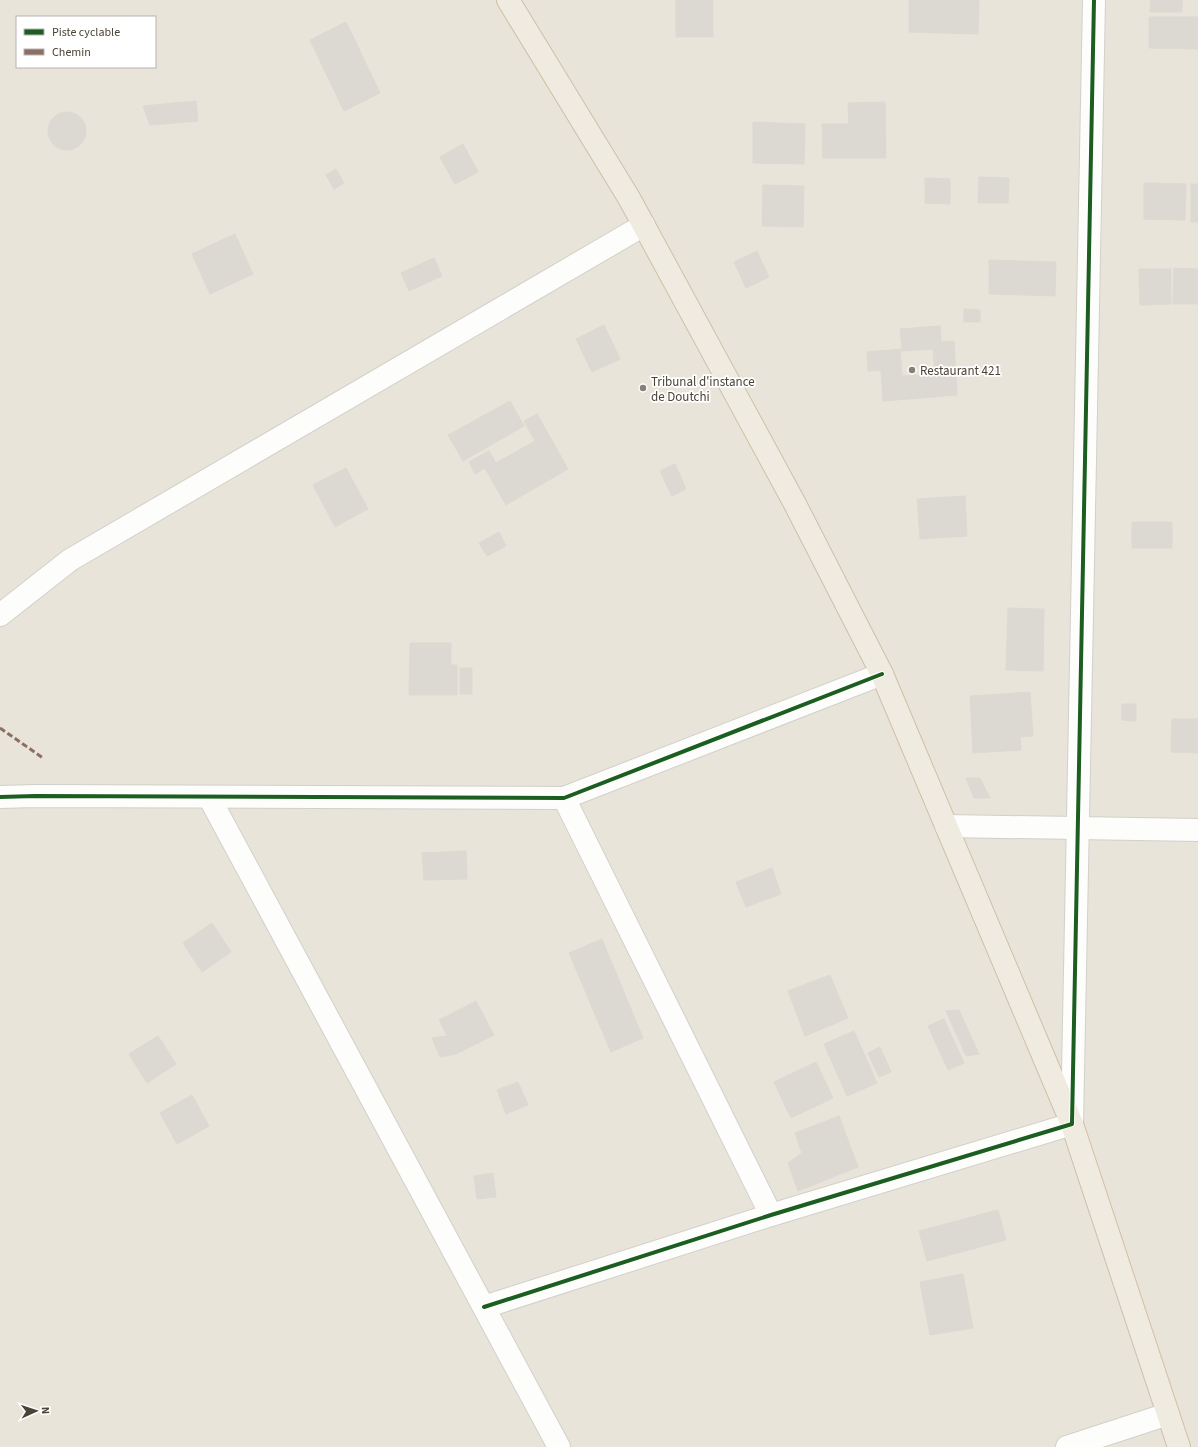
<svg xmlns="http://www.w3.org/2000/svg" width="1198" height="1447" viewBox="0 0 1198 1447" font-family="'Source Sans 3',sans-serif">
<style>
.residential{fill:#e8e4da;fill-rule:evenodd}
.building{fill:#dcd9d3;stroke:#ddd9d2;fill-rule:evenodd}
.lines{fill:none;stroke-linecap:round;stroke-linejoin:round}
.minor-casing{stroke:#d2d0ca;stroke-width:24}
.trunk-casing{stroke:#cfbfa6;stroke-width:24}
.minor{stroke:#fdfdfc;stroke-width:22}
.trunk{stroke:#f0ebe0;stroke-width:22}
.quiet{stroke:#8d6e63;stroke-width:3;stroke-dasharray:6 3;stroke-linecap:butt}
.cycleway-casing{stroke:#fff;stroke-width:6}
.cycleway{stroke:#1b5e20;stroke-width:4}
.poi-dot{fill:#878077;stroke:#fff;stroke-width:1.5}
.labels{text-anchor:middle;stroke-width:3.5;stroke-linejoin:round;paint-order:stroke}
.poi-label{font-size:13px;fill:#4c4337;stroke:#fff;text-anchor:start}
</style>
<rect width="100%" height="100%" fill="#f4f2ed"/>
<path class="residential" d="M0,0H1198V1447H0ZM17,17H155V67H17Z"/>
<g class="building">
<rect x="676" y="0" width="37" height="37"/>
<path d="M909,0H979L978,34L909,32Z"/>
<path d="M1151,0H1182V12H1150Z"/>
<path d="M1149,17H1198V49L1149,48Z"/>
<path d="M346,22L380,93L344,111L310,40Z"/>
<path d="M196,101L198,121L150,125L143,106Z"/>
<path d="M885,102L886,158H823L822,124H849L848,103Z"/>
<circle cx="67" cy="131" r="19"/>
<path d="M753,122L805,124L804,164L753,163Z"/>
<path d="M463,144L478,172L455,184L440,157Z"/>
<path d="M336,169L344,183L334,189L326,175Z"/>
<path d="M979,177L1009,178L1008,203H978Z"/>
<path d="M925,178L950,179V204L925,203Z"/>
<path d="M1144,183L1186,184L1185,220L1144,219Z"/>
<rect x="1191" y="184" width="7" height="38"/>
<path d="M763,185L804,186L803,227L762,226Z"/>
<path d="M235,234L253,274L210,294L192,254Z"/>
<path d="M757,251L769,277L746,288L734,262Z"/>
<path d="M434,258L442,276L409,291L401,273Z"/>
<path d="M989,260L1056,262L1055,296L989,294Z"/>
<path d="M1174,268L1198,269V304H1173Z"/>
<path d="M1139,269H1171V304L1140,305Z"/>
<path d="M964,309L980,310V322H964Z"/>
<path d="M604,325L620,359L592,372L576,339Z"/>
<path d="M940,326L941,342L954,341L957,395L883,401L881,370L868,371L867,352L902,349L900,329ZM933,349L935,374L902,376L900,351Z"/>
<path d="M510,401L524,426L463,461L448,435Z"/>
<path d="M537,414L568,469L506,505L485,468L475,474L469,462L489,451L496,463L535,441L524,421Z"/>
<path d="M675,464L686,489L672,496L660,471Z"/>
<path d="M346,468L368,509L335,527L313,485Z"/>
<path d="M965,496L967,536L920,539L917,499Z"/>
<rect x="1132" y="522" width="40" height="26"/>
<path d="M499,532L506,546L487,556L479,543Z"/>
<path d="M1008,608L1044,609L1043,671L1006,670Z"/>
<path d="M410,643H451V665H457V695H409Z"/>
<rect x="460" y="668" width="12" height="26"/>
<path d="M1030,692L1033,736L1020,737L1021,750L973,753L970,696Z"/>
<path d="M1122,704H1136V721L1122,720Z"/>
<path d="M1172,719H1198V753L1171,752Z"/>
<path d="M966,778H980L990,798H974Z"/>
<path d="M466,851L467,879L424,880L422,853Z"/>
<path d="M772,868L781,894L746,907L736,882Z"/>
<path d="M212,923L231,952L202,972L183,943Z"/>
<path d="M602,939L643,1038L611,1052L569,953Z"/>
<path d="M830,975L848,1018L805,1036L788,991Z"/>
<path d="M476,1001L494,1035L456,1054L439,1020Z"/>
<path d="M959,1010L979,1054L966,1056L946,1011Z"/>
<path d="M944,1019L964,1063L948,1070L928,1026Z"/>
<path d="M854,1031L877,1083L847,1096L824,1044Z"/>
<path d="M158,1036L176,1064L147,1083L129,1054Z"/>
<path d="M447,1036L456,1054L440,1057L432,1038Z"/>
<path d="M880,1047L891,1072L879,1077L868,1053Z"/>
<path d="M816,1062L833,1098L791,1118L774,1082Z"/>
<path d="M518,1082L528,1105L506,1114L497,1090Z"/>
<path d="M192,1095L209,1126L177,1144L160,1113Z"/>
<path d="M839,1116L858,1167L798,1191L788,1163L802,1153L795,1133Z"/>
<path d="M493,1173L496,1197L477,1199L474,1176Z"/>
<path d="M998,1210L1006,1240L927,1261L919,1231Z"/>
<path d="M963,1274L973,1328L930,1335L920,1282Z"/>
</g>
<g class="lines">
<g class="minor-casing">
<g id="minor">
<path d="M0,615L70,560L644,225"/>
<path d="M0,797L35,796L564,798L882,674"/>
<path d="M209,797L559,1447"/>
<path d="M564,798L771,1215"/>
<path d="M946,826L1198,830"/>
<path d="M484,1307L771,1215L1072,1124L1094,0"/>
<path d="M1067,1447L1168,1414"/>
</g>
</g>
<g class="trunk-casing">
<path id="trunk" d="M508,0L629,198L795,504L882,674L1072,1124L1179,1447"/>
</g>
<use href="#minor" class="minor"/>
<use href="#trunk" class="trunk"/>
<path class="quiet" d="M0,728L43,758"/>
<g class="cycleway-casing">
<g id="cycleway">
<path d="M0,797L35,796L564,798L882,674"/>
<path d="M484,1307L771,1215L1072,1124L1094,0"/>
</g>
</g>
<use href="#cycleway" class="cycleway"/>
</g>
<g class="poi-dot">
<circle cx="912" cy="370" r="4"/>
<circle cx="643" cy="388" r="4"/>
</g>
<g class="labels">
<g class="poi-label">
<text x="920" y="375">Restaurant 421</text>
<text x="651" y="386">Tribunal d'instance<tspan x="651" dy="15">de Doutchi</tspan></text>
</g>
</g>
<rect x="16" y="16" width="140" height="52" fill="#ffffff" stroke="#b7b4af"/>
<rect x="24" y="29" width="20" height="6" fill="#1b5e20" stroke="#b7b4af"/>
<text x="52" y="36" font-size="12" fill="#4c4337">Piste cyclable</text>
<rect x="24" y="49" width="20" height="6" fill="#8d6e63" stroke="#b7b4af"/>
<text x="52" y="56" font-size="12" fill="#4c4337">Chemin</text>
<g transform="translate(36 1411) rotate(87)" stroke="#ffffff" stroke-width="3" paint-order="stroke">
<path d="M0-3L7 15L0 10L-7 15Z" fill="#4c4337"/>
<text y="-6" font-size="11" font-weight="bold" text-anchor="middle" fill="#4c4337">N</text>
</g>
</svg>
